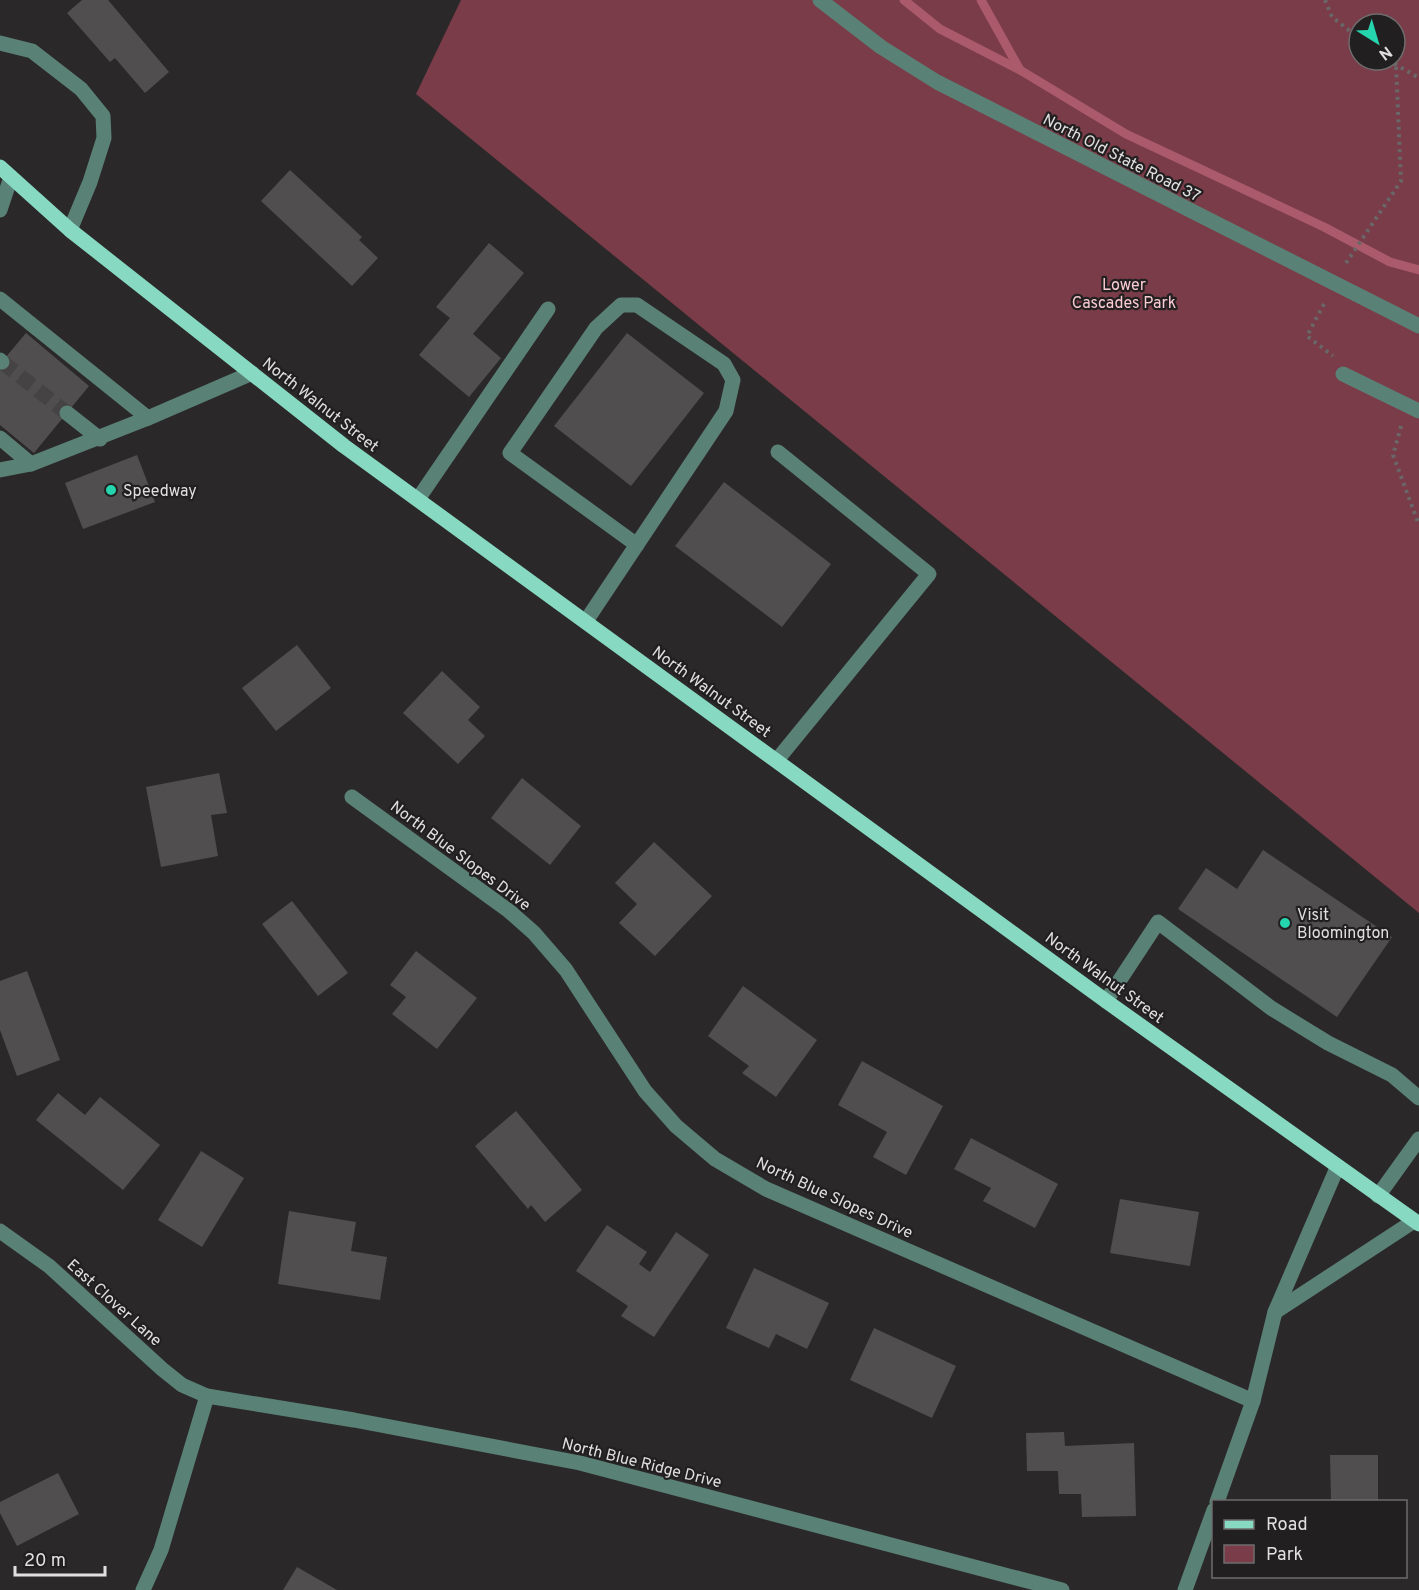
<svg xmlns="http://www.w3.org/2000/svg" width="1419" height="1590" viewBox="0 0 1419 1590" font-family="Overpass,sans-serif">
<style>
.green{fill:#793c48;fill-rule:evenodd}
.lines{fill:none;stroke-linecap:round;stroke-linejoin:round}
.stream{stroke:#aa5a6a;stroke-width:9}
.building{fill:#514e4f}
.minor-tunnel{stroke:#464344;stroke-width:15;stroke-dasharray:15 8;stroke-linecap:butt}
.path{stroke:#6a6768;stroke-width:4;stroke-dasharray:3 4.5;stroke-linecap:butt}
.minor{stroke:#5a8175;stroke-width:15}
.major{stroke:#87dac1;stroke-width:15}
.poi-dot{fill:#25d5ae;stroke:#211f1f;stroke-width:2}
.labels{text-anchor:middle;stroke-width:4.5;stroke-linejoin:round;paint-order:stroke}
.street-label{font-size:16px;fill:#e1dfe0;stroke:#211f1f}
.park-label{font-size:16px;fill:#facbd2;stroke:#211f1f}
.poi-label{font-size:16px;fill:#e1dfe0;stroke:#211f1f;text-anchor:start}
</style>
<rect width="100%" height="100%" fill="#2b2829"/>
<path class="green" d="M461,0H1419V913L416,94ZM1359,24H1395V60H1359Z"/>
<g class="lines">
<g class="stream">
<path d="M904,0L940,29L1020,70L1126,134L1324,227L1390,262L1419,270"/>
<path d="M981,0L1020,70"/>
</g>
</g>
<g class="building">
<path d="M82,0H108L169,72L145,93L115,58L110,62L67,13Z"/>
<path d="M290,170L362,237L359,240L378,258L352,286L261,201Z"/>
<path d="M489,243L524,273L473,334L501,358L469,397L419,355L450,318L436,307Z"/>
<path d="M26,333L89,386L34,453L0,425V364Z"/>
<path d="M627,333L704,393L631,486L554,426Z"/>
<path d="M137,455L155,502L83,529L65,483Z"/>
<path d="M724,482L831,564L782,627L675,546Z"/>
<path d="M297,645L331,688L276,731L242,688Z"/>
<path d="M442,671L480,707L468,720L485,736L458,764L403,713Z"/>
<path d="M219,773L227,813L211,815L218,856L161,867L146,787Z"/>
<path d="M522,778L581,826L550,865L491,818Z"/>
<path d="M654,842L712,896L655,956L619,923L637,904L615,883Z"/>
<path d="M1263,850L1392,937L1337,1017L1178,909L1206,868L1237,889Z"/>
<path d="M292,901L348,973L318,996L262,924Z"/>
<path d="M416,951L477,998L437,1049L392,1014L406,997L390,985Z"/>
<path d="M27,971L60,1060L17,1076L0,1030V981Z"/>
<path d="M743,986L817,1040L776,1097L742,1073L749,1066L708,1036Z"/>
<path d="M862,1061L943,1106L906,1175L873,1157L887,1132L838,1105Z"/>
<path d="M58,1093L85,1115L100,1097L160,1145L123,1190L36,1120Z"/>
<path d="M516,1111L582,1190L545,1222L531,1205L528,1209L475,1146Z"/>
<path d="M971,1138L1058,1184L1035,1228L983,1201L991,1188L954,1169Z"/>
<path d="M201,1151L244,1178L202,1247L158,1220Z"/>
<path d="M1120,1199L1199,1212L1190,1266L1110,1253Z"/>
<path d="M289,1211L356,1222L351,1251L387,1257L380,1300L278,1284Z"/>
<path d="M607,1225L647,1252L639,1264L650,1272L676,1232L709,1255L654,1337L621,1316L628,1306L576,1271Z"/>
<path d="M754,1268L829,1303L807,1349L776,1334L769,1348L726,1328Z"/>
<path d="M874,1328L956,1366L932,1418L850,1380Z"/>
<path d="M1064,1432L1065,1446L1134,1443L1136,1516L1082,1517L1081,1494H1059L1058,1471H1027L1026,1433Z"/>
<path d="M1330,1455H1378V1502L1331,1500Z"/>
<path d="M58,1473L79,1514L17,1546L0,1513V1502Z"/>
<path d="M297,1567L337,1590H283Z"/>
</g>
<g class="lines">
<path class="minor-tunnel" d="M2,362L67,413"/>
<g class="path">
<path d="M1325,0L1332,17L1359,38"/>
<path d="M1388,60L1419,78"/>
<path d="M1346,263L1401,181L1396,65"/>
<path d="M1324,304L1307,336L1333,356"/>
<path d="M1401,426L1393,455L1419,525"/>
</g>
<g class="minor">
<path d="M820,0L881,47L937,82L1419,326"/>
<path d="M0,43L32,51L81,89L103,116L104,138L90,182L70,230"/>
<path d="M0,210L11,177"/>
<path d="M0,299L148,418L252,373"/>
<path d="M0,360L2,362"/>
<path d="M1343,374L1419,411"/>
<path d="M67,413L100,439"/>
<path d="M0,438L31,464L148,418"/>
<path d="M0,470L31,464"/>
<path d="M418,499L548,309"/>
<path d="M586,621L726,411L733,380L724,364L637,305H621L596,328L510,453L637,545"/>
<path d="M777,760L929,574L778,452"/>
<path d="M352,797L509,911L534,933L566,970L645,1091L676,1126L715,1159L766,1189L1253,1401"/>
<path d="M1106,1001L1158,922L1271,1008L1328,1043L1392,1075L1419,1098"/>
<path d="M1378,1196L1419,1139"/>
<path d="M0,1231L49,1266L162,1369L182,1385L207,1396L354,1420L580,1463L1062,1590"/>
<path d="M1275,1312L1414,1221"/>
<path d="M1217,1502L1253,1401L1275,1312L1337,1168"/>
<path d="M143,1590L161,1550L207,1396"/>
<path d="M1185,1590L1214,1510"/>
</g>
<path class="major" d="M0,167L70,230L344,446L1106,1001L1419,1224"/>
</g>
<g class="poi-dot">
<circle cx="111" cy="490" r="6"/>
<circle cx="1285" cy="923" r="6"/>
</g>
<g class="labels">
<g class="street-label">
<text transform="translate(1122 157) rotate(27)" y="6">North Old State Road 37</text>
<text transform="translate(321 404) rotate(38)" y="6">North Walnut Street</text>
<text transform="translate(712 691) rotate(36)" y="6">North Walnut Street</text>
<text transform="translate(461 855) rotate(37)" y="6">North Blue Slopes Drive</text>
<text transform="translate(1105 977) rotate(36)" y="6">North Walnut Street</text>
<text transform="translate(835 1197) rotate(25)" y="6">North Blue Slopes Drive</text>
<text transform="translate(115 1302) rotate(42)" y="6">East Clover Lane</text>
<text transform="translate(642 1462) rotate(14)" y="6">North Blue Ridge Drive</text>
</g>
<g class="park-label">
<text x="1124" y="290">Lower<tspan x="1124" dy="18">Cascades Park</tspan></text>
</g>
<g class="poi-label">
<text x="123" y="496">Speedway</text>
<text x="1297" y="920">Visit<tspan x="1297" dy="18">Bloomington</tspan></text>
</g>
</g>
<rect x="1212" y="1500" width="195" height="78" fill="#211f1f" stroke="#6e6c6c" stroke-width="1.5"/>
<rect x="1224" y="1520" width="30" height="9" fill="#87dac1" stroke="#6e6c6c" stroke-width="1.5"/>
<text x="1266" y="1530" font-size="18" fill="#e1dfe0">Road</text>
<rect x="1224" y="1545" width="30" height="18" fill="#793c48" stroke="#6e6c6c" stroke-width="1.5"/>
<text x="1266" y="1560" font-size="18" fill="#e1dfe0">Park</text>
<g transform="translate(1377 42) rotate(143)"><circle r="28" fill="#211f1f" stroke="#6e6c6c" stroke-width="1.5"/>
<path d="M0-4.5L10 22L0 15L-10 22Z" fill="#25d5ae"/>
<text y="-9" font-size="16" font-weight="bold" text-anchor="middle" fill="#e1dfe0">N</text>
</g>
<path d="M15 1566v9h90v-9" fill="none" stroke="#e1dfe0" stroke-width="3"/>
<text x="24" y="1566" font-size="18" fill="#e1dfe0" stroke="#211f1f" stroke-width="4.5" paint-order="stroke">20 m</text>
</svg>
